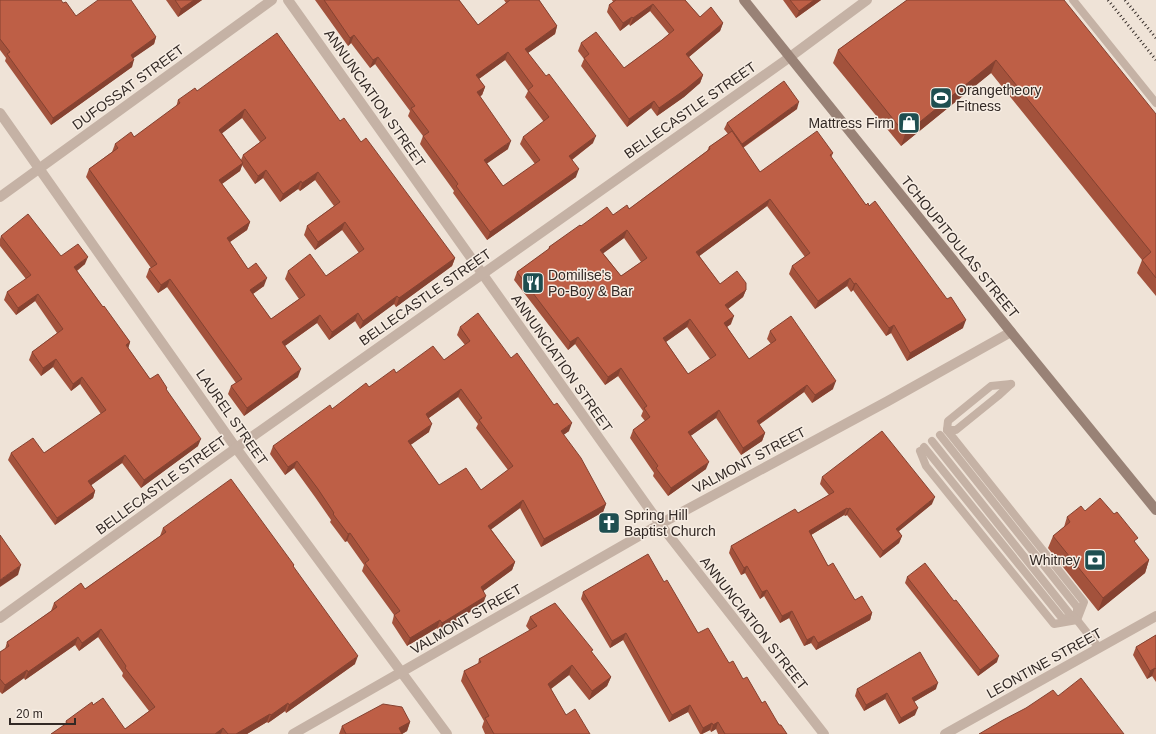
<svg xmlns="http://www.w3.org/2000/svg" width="1156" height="734" viewBox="0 0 1156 734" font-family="Arial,sans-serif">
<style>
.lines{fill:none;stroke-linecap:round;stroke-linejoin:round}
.lane{stroke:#c5b2a5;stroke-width:8}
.street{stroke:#c5b2a5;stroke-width:10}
.secondary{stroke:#998276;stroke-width:10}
.rail{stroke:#322925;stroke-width:3;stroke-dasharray:1 3;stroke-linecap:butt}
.wall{fill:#a3523c;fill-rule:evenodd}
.shaded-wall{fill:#854231}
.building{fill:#be5f46;stroke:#854231;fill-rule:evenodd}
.labels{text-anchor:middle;stroke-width:3;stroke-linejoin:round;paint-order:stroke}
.street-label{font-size:14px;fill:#322925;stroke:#f7ede3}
.poi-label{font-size:14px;fill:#322925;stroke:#f7ede3;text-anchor:start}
</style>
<rect width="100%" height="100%" fill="#efe3d7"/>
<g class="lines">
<g class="lane">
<path d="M1073,0L1156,103"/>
<path d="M1011,384L991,386L948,421L947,430L1084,602L1077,620"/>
<path d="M947,430H956L998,396L1011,384"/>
<path d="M940,435L1077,607V615"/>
<path d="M932,441L1069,613L1077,620L1099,648"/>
<path d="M924,447L1062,618L1070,619"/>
<path d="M920,451L926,466L1054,624L1077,620"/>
</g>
<g class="street">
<path d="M288,0L660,524L824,734"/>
<path d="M0,113L236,448L447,734"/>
<path d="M0,197L272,0"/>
<path d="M0,618L236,448L790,57L867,0"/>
<path d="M293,734L660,524L888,401L1011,332"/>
<path d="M945,734L1156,616"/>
</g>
<path class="secondary" d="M744,0L1011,332L1156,510"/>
<g class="rail">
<path d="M1108,0L1156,60"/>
<path d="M1125,0L1156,38"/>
</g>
</g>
<g class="wall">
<path d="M0,0L63,3L76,16L156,37L154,44L133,58L132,67L51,125L5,61L6,58L0,50Z"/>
<path d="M166,0H202L178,17Z"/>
<path d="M315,0H459L478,25L506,3L504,0H539L557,26L555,34L528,53L593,143L572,160L576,177L487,240L453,193L454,191L420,144L423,136L408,116L410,111L375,64L370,68L351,43L348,46ZM505,60L528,91L525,97L544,122L523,137L520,144L535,164L503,186L487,163L508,149L480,96L482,95L485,87L479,79Z"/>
<path d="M612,0H685L700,17L723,23L720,31L689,57L703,75L700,83L684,97L657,116L651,108L627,127L581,66L584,59L578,51L581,43L624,68L662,40L669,34L650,11L630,26L629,24L620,31L607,12L609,5L613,2Z"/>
<path d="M783,0H821L796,18Z"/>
<path d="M907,0L1156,114V296L1137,273L1142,260L991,73L901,146L833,63L838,50Z"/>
<path d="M197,91L340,121L361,142L455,258L452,266L396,307L394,304L360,329L355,321L329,340L317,323L285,346L298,377L244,416L228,394L231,386L236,383L167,287L158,293L146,277L149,269L151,268L86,177L89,169L112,152L115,144L134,137L176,107L178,100ZM242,118L260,142L243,155L241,160L222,133ZM242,165L255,184L263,178L280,202L298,189L300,191L315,180L334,206L307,226L304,235L315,250L342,230L359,253L326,276L288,271L285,279L299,299L271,319L253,294L264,286L248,269L230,242L247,230L250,222L222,184L240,171Z"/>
<path d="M797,109L743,148L760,172L833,153L831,158L866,205L963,328L907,361L891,333L886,336L853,290L851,292L847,286L815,309L789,274L792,266L805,257L767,206L699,256L720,284L746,290L743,297L728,309L731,324L727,327L749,359L771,344L767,339L770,331L833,389L812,403L804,392L759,425L765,433L762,441L741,455L716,418L690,436L706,469L668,496L653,476L654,473L630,438L633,430L645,421L641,416L643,411L618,376L605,385L575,344L568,350L514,280L517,272L548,250L549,247L581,226L629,209L707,151L709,147L728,134L724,129L727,123ZM624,238L641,262L621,276L603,253ZM687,327L710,359L688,374L666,342Z"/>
<path d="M1,236L85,264L77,271L103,307L130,342L128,348L150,379L166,389L198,446L141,488L122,463L91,485L95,491L93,498L55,525L8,460L11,453H44L101,414L80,384L71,391L53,367L41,376L29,360L32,352L57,333L35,301L16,315L4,300L7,292L26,279L0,246V239Z"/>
<path d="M460,327L511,358L569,431L563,435L606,504L603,512L541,547L520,508L491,529L515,562L512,570L483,591V604L439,631L437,628L407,646L392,623L394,615L362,571L364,565L347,541L345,542L330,522L331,520L315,497L294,468L285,475L270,454L273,446L332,409L369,387L396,373L444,360L465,345L457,335ZM458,397L478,424L476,428L508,470L481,490L439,485L410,445L429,432V418Z"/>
<path d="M822,477L932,504L899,531L902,536L899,543L880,558L847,515L845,516L844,515L811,535L828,566L855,600L872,613L870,620L816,650L811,643L804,646L789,618L780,623L764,596L760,599L745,573L741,575L729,553L731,546L798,513L829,495L820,484Z"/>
<path d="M1085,511L1136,544L1149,560L1145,573L1098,611L1048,548L1053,536L1064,527L1067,517Z"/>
<path d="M163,528L294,565L293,567L355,664L286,713L285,711L268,723L267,722L247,734H51L65,725L66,721L93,705L125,729L149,711L122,676L123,673L98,637L79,651L75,645L25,680L24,678L2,694L0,692V652L5,649L7,642L51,611L54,603L85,589L160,536Z"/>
<path d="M907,577L954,601L997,662L978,676L905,583Z"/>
<path d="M664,582L698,633L729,663L743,679L762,703L787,734H718L716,729L711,732L710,730L702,734H700L688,712L669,722L623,640L610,648L581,599L583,592Z"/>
<path d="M530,617L592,653L611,677L607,686L589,700L569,675L551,689L566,715L590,734H485L482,727L484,721L461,681L464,671L478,664L479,659L530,631L526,626Z"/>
<path d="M1156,635V682L1152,676L1147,679L1133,655L1136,647Z"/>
<path d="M857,689H936L914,702L915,715L899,724L885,699L864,711L855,696Z"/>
<path d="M410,722L407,731L402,734H339L342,726Z"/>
</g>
<g class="shaded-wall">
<path d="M194,0H202L178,17L181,9Z"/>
<path d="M814,0H821L796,18L799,11Z"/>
<path d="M653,4L650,11L630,26L633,18Z"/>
<path d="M632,17L629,24L620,31L623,23Z"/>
<path d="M723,23L720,31L684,61L686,54Z"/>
<path d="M557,26L555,34L522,57L525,49Z"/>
<path d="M354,35L351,43L348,46L350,38Z"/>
<path d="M156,37L154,44L128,62L131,55Z"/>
<path d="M508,52L505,60L473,83L476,75Z"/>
<path d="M378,57L375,64L370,68L373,60Z"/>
<path d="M134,60L132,67L51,125L53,118Z"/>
<path d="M996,60L991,73L901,146L905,134Z"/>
<path d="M703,75L700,83L684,97L657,116L659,108Z"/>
<path d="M485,87L482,95L474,100L477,92Z"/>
<path d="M654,101L651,108L627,127L629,119Z"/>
<path d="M799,102L797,109L739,150L742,144Z"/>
<path d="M245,109L242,118L216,138L219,130Z"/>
<path d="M596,136L593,143L566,164L569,156Z"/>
<path d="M511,141L508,149L482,167L484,160Z"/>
<path d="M243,163L240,171L216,188L219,180Z"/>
<path d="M579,169L576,177L487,240L490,232Z"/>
<path d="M266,170L263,178L255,184L258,176Z"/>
<path d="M318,172L315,180L300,191L302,183Z"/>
<path d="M301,181L298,189L280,202L283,194Z"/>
<path d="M770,199L767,206L694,260L696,252Z"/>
<path d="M250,222L247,230L224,246L227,238Z"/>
<path d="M345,222L342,230L315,250L318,242Z"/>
<path d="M627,230L624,238L597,258L600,250Z"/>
<path d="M88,257L85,264L72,274L74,267Z"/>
<path d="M455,258L452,266L396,307L399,298Z"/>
<path d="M267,278L264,286L247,298L250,290Z"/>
<path d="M850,278L847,286L815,309L818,301Z"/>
<path d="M170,279L167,287L158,293L161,285Z"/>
<path d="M856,283L853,290L851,292L854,284Z"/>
<path d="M746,290L743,297L722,313L725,305Z"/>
<path d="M38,294L35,301L16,315L18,308Z"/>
<path d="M397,296L394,304L360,329L363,321Z"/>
<path d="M358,313L355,321L329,340L332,332Z"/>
<path d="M320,315L317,323L279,350L282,342Z"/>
<path d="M734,316L731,324L721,331L724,323Z"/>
<path d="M690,319L687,327L660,346L663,338Z"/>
<path d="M966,320L963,328L907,361L910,353Z"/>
<path d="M894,325L891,333L886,336L889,328Z"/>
<path d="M578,337L575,344L568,350L570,342Z"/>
<path d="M130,342L128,349L126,345Z"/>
<path d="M56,359L53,367L41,376L43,368Z"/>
<path d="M621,368L618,376L605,385L608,377Z"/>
<path d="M301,369L298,377L244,416L247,408Z"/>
<path d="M82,377L80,384L71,391L73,384Z"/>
<path d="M836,381L833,389L812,403L815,395Z"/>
<path d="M807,385L804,392L754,428L757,421Z"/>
<path d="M461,389L458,397L423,422L426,414Z"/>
<path d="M719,410L716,418L685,440L688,432Z"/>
<path d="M572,423L569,431L558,439L561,431Z"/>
<path d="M432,424L429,432L405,449L408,441Z"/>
<path d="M765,433L762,441L741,455L743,448Z"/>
<path d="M201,439L198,446L141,488L144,480Z"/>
<path d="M125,455L122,463L86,489L88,481Z"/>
<path d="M297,461L294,468L285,475L288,467Z"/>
<path d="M709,462L706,469L668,496L671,488Z"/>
<path d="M95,491L93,498L55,525L57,518Z"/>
<path d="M935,497L932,504L894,535L896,529Z"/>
<path d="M523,500L520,508L485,534L488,526Z"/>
<path d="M606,504L603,512L541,547L544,539Z"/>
<path d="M847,508L844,515L806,538L809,531Z"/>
<path d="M850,508L847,515L845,516L848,509Z"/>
<path d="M350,533L347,541L345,542L348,534Z"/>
<path d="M902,536L899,543L880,558L883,551Z"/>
<path d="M1149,560L1145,573L1098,611L1103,598Z"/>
<path d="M515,562L512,570L478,595L481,587Z"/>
<path d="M21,565L18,575L0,587V580Z"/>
<path d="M747,566L745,573L741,575L744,568Z"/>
<path d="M767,590L764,596L760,599L762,592Z"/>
<path d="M486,596L483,604L439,631L442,623Z"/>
<path d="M792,611L789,618L780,623L782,616Z"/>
<path d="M872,613L870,620L816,650L818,643Z"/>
<path d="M440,620L437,628L407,646L410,638Z"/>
<path d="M101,629L98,637L79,651L82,643Z"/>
<path d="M626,633L623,640L610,648L612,641Z"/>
<path d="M814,636L811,643L804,646L807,640Z"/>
<path d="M78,637L75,645L25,680L28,672Z"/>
<path d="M358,656L355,664L286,713L289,705Z"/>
<path d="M999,656L997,662L978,676L980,670Z"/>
<path d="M572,665L569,675L545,693L548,684Z"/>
<path d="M1155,668L1152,676L1147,679L1150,671Z"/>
<path d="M27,670L24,678L2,694L5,685Z"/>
<path d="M611,677L607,686L589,700L592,691Z"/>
<path d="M938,683L936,689L910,704L912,698Z"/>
<path d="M887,693L885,699L864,711L866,705Z"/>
<path d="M288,703L285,711L268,723L271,715Z"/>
<path d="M690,705L688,712L669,722L672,715Z"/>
<path d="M918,708L915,715L899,724L901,718Z"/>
<path d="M270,714L267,722L247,734H236Z"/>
<path d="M410,722L407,731L402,734L399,728Z"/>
<path d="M718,722L716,729L711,732L713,725Z"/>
<path d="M712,723L710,730L702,734H701L703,728Z"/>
<path d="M223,728L221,734H215Z"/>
</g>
<g class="building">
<path d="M0,0H61L63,3L66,2L76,16L98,0H131L156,37L131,55L134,60L53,118L7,54L10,52L0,39Z"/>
<path d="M175,0H194L181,9Z"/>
<path d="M324,0H459L478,25L510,0H539L557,26L525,49L546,76L549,74L596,136L569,156L579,169L490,232L456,186L458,184L423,136L429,132L411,108L415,106L378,57L373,60L354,35L350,38ZM508,52L533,86L528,90L549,117L523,137L540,160L503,186L484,160L511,141L477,92L485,87L476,75Z"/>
<path d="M616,0H685L700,17L711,7L723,23L686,54L703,75L686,89L659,108L654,101L629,119L584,58L589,54L581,43L596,32L624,68L662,40L674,30L653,4L633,18L632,17L623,23L609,5Z"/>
<path d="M790,0H814L799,11Z"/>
<path d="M907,0H1064L1156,114V278L1142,260L1151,252L996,60L905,134L838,50Z"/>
<path d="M277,33L340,121L344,118L361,142L366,138L455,258L399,298L397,296L363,321L358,313L332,332L320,315L282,342L301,369L247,408L231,386L242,379L170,279L161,285L149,269L157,264L89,169L118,148L115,144L131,132L134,137L180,103L178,100L195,88L197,91ZM245,109L266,138L243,155L258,176L266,170L283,194L301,181L302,183L318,172L340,202L307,226L318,242L345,222L364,249L326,276L310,254L288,271L305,295L271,319L250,290L267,278L256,263L248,269L227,238L250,222L219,180L243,163L219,130Z"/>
<path d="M784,81L799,102L742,144L727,123Z"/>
<path d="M732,131L760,172L817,131L833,153L830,155L866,205L868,203L869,206L875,201L947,299L951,297L966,320L910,353L894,325L889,328L856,283L854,284L850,278L818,301L792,266L810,253L770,199L696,252L720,284L737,271L746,283V290L725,305L734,316L724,323L749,359L776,340L770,331L791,316L836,381L815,395L807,385L757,421L765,433L743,448L719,410L688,432L709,462L671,488L656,468L658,466L633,430L650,417L644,408L647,406L621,368L608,377L578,337L570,342L517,272L550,248L549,247L580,225L581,226L607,207L613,215L627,205L629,209L710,149L709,147ZM627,230L647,258L621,276L600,250ZM690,319L716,355L688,374L663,338Z"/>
<path d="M28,214L61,256L78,244L88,257L74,267L103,307L104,306L130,342L126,345L150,379L158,374L167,388L166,389L201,439L144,480L125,455L88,481L95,491L57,518L11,453L33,438L44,453L106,410L82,377L73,384L56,359L43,368L32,352L63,329L38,294L18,308L7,292L31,275L1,236Z"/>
<path d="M478,313L511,358L517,353L554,405L557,403L572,423L561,431L581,458L606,504L544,539L523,500L488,526L515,562L481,587L486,596L442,623L440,620L410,638L394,615L400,611L365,563L369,560L350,533L348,534L333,514L334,513L318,489L297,461L288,467L273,446L330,405L332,409L366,383L369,387L394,369L396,373L433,346L444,360L470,341L460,327ZM461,389L482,418L479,420L513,466L481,490L466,468L439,485L408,441L432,424L426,414Z"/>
<path d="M882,431L935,497L896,529L902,536L883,551L850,508L848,509L847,508L809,531L828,566L833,563L855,600L862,596L872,613L818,643L814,636L807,640L792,611L782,616L767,590L762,592L747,566L744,568L731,546L795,509L798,513L834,492L822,477Z"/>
<path d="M231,479L294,565L293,566L358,656L289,705L288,703L271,715L270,714L236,734H228L223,728L215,734H51L67,723L66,721L92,702L93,705L103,698L125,729L155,707L125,668L126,666L101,629L82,643L78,637L28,672L27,670L5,685L0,679V652L9,646L7,642L57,607L54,603L81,583L85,589L166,532L163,528Z"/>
<path d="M1100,498L1114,514L1117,512L1138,538L1134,541L1149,560L1103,598L1053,536L1070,522L1067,517L1081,506L1085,511Z"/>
<path d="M0,535L21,565L0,580Z"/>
<path d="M648,554L664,582L667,580L698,633L708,628L729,663L733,661L743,679L747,677L762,703L765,701L779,725H781L787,734H725L718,722L713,725L712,723L703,728L690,705L672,715L626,633L612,641L583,592Z"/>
<path d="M925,563L954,601L956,600L999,656L980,670L907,577Z"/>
<path d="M555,603L593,650L591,651L611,677L592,691L572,665L548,684L566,715L575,709L590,734H494L485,718L489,716L464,671L481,662L479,659L537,626L530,617Z"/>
<path d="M1156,635V669L1155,668L1150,671L1136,647Z"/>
<path d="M920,652L938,683L912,698L918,708L901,718L887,693L866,705L857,689Z"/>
<path d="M1081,678L1124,734H979L1003,720L1026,708L1053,690L1058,696Z"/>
<path d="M383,704L402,707L410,722L399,728L402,734H346L342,726Z"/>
</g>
<defs>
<g id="stadium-square" transform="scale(1.15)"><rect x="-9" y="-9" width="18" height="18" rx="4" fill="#1e4e50" stroke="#f7ede3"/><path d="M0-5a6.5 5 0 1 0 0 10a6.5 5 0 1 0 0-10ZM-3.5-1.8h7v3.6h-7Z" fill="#fff"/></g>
<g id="shop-square" transform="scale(1.15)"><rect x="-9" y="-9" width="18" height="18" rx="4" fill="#1e4e50" stroke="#f7ede3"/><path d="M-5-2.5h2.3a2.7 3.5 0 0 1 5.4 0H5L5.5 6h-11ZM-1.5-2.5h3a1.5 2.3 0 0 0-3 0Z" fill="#fff"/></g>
<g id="restaurant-square" transform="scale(1.15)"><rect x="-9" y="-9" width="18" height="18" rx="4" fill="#1e4e50" stroke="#f7ede3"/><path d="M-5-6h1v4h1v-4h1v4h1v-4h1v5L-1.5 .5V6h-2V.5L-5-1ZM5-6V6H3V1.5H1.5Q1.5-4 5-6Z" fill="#fff"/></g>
<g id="church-square" transform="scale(1.15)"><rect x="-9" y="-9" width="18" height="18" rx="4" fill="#1e4e50" stroke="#f7ede3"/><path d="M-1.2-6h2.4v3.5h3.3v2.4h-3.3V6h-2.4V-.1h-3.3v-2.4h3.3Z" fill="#fff"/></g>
<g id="bank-square" transform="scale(1.15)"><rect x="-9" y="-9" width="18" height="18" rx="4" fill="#1e4e50" stroke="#f7ede3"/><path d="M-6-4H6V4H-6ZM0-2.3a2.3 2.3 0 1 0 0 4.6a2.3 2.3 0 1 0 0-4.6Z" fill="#fff"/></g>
</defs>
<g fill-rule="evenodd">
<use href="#stadium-square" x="941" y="98"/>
<use href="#shop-square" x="909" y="123"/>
<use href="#restaurant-square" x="533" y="283"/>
<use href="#church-square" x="609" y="523"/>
<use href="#bank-square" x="1095" y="560"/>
</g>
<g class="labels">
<g class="street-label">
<text transform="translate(128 87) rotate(-36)" y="5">DUFOSSAT STREET</text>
<text transform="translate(375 98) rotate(55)" y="5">ANNUNCIATION STREET</text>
<text transform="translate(690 110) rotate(-35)" y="5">BELLECASTLE STREET</text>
<text transform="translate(960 247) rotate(51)" y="5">TCHOUPITOULAS STREET</text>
<text transform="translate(425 297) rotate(-35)" y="5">BELLECASTLE STREET</text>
<text transform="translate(562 363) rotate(55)" y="5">ANNUNCIATION STREET</text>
<text transform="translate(232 417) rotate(55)" y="5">LAUREL STREET</text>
<text transform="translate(749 460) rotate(-28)" y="5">VALMONT STREET</text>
<text transform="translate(161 485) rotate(-36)" y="5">BELLECASTLE STREET</text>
<text transform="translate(466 619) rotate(-30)" y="5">VALMONT STREET</text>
<text transform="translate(754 623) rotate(52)" y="5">ANNUNCIATION STREET</text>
<text transform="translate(1044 663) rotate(-29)" y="5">LEONTINE STREET</text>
</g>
<g class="poi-label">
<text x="956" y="95">Orangetheory<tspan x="956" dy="16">Fitness</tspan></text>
<text x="894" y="128" text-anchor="end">Mattress Firm</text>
<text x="548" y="280">Domilise's<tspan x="548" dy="16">Po-Boy &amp; Bar</tspan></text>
<text x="624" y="520">Spring Hill<tspan x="624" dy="16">Baptist Church</tspan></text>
<text x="1080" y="565" text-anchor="end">Whitney</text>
</g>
</g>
<path d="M10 718v6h65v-6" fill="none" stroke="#322925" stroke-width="2"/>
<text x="16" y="718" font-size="12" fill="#322925" stroke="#f7ede3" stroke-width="3" paint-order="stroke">20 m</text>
</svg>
